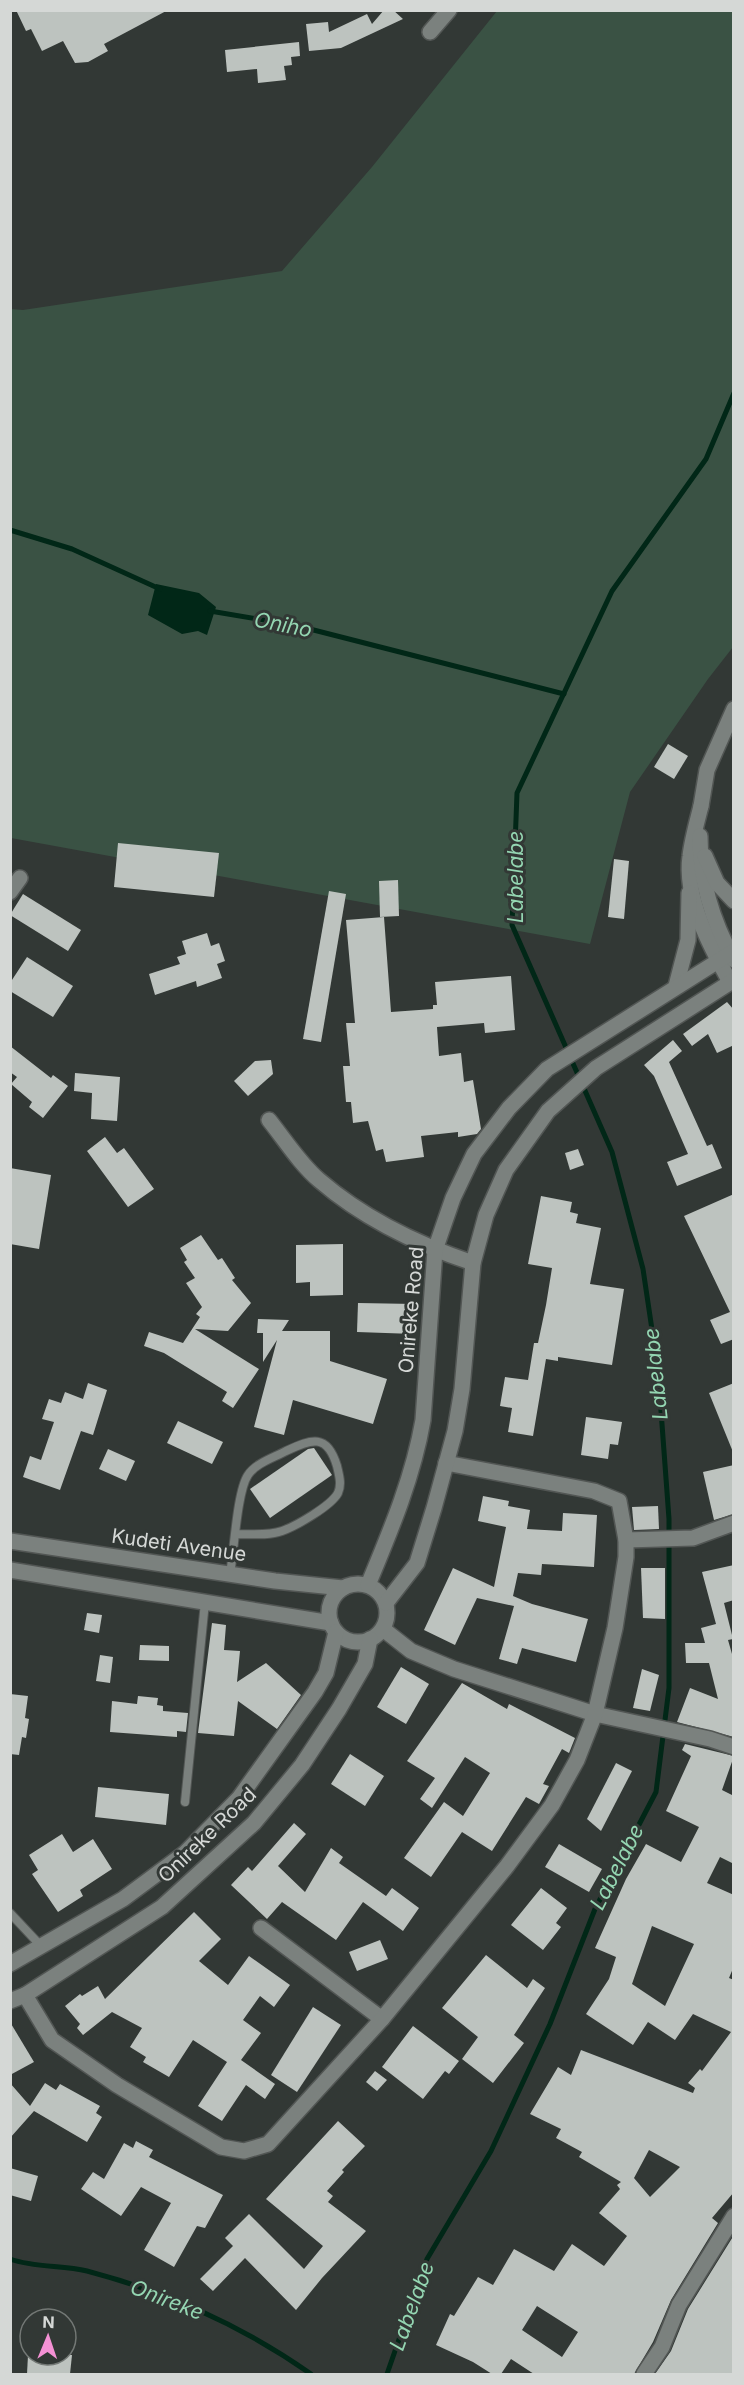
<svg xmlns="http://www.w3.org/2000/svg" width="744" height="2385" viewBox="0 0 744 2385" font-family="Inter,sans-serif">
<style>
.green{fill:#3a5244}
.water{fill:#012717}
.lines{fill:none;stroke-linecap:round;stroke-linejoin:round}
.stream{stroke:#012717;stroke-width:5}
.building{fill:#bdc3bf;fill-rule:evenodd}
.lane-casing{stroke:#525654;stroke-width:10}
.street-casing{stroke:#525654;stroke-width:18}
.secondary-casing{stroke:#525654;stroke-width:18}
.lane{stroke:#7b817e;stroke-width:8}
.street{stroke:#7b817e;stroke-width:15}
.secondary{stroke:#7b817e;stroke-width:15}
.labels{text-anchor:middle;stroke-width:6;stroke-linejoin:round;paint-order:stroke}
.street-label{font-size:20px;fill:#d5d8d6;stroke:#323835}
.water-label{font-size:21px;font-style:italic;fill:#94d6b2;stroke:#323835}
</style>
<rect width="100%" height="100%" fill="#323835"/>
<path class="green" d="M497,11H733V647L708,679L630,792L590,944L11,838L10,309L23,310L282,271L372,167Z"/>
<path class="water" d="M156,584L199,593L216,607L207,635L198,631L182,634L148,615Z"/>
<g class="lines">
<g class="stream">
<path d="M10,530L72,549L160,589"/>
<path d="M210,611L294,625L564,694"/>
<path d="M10,2259C35,2268 62,2265 87,2271C167,2292 244,2327 311,2374"/>
<path d="M387,2374L427,2259L491,2151L550,2024L595,1909L656,1792L669,1688V1519L658,1370L643,1269L612,1152L512,925L517,793L612,591L706,459L734,393"/>
</g>
</g>
<g class="building">
<path d="M16,10H168L104,44L108,51L88,62L75,63L63,41L42,51L31,29L26,31Z"/>
<path d="M384,10H393L403,19L341,48L309,51L306,24L328,22L329,32L367,14L372,24Z"/>
<path d="M299,42L300,56L291,57L292,65L284,66L286,80L258,83L257,69L227,72L225,50Z"/>
<path d="M668,744L688,756L674,779L654,767Z"/>
<path d="M118,843L219,853L214,897L114,887Z"/>
<path d="M614,859L629,861L624,919L608,917Z"/>
<path d="M398,880L399,916L380,917L379,881Z"/>
<path d="M329,891L346,894L321,1042L303,1039Z"/>
<path d="M23,894L81,930L68,951L10,915Z"/>
<path d="M384,917L391,1012L433,1009V1005H437L435,982L511,976L515,1030L485,1033L484,1023L437,1027L439,1056L461,1053L464,1082L473,1080L481,1129L477,1134L458,1137V1132L421,1136L424,1157L386,1162L383,1149L376,1151L368,1121L353,1123L351,1102H346L343,1066H350L346,1023H355L346,920Z"/>
<path d="M207,933L211,946L219,943L225,961L217,964L222,978L197,987L196,981L155,995L149,974L180,964L177,957L186,954L182,941Z"/>
<path d="M27,957L73,986L53,1017L10,991V983Z"/>
<path d="M727,1002L734,1010V1045L717,1053L708,1034L692,1046L683,1034Z"/>
<path d="M673,1040L682,1051L669,1062L707,1146L712,1144L722,1168L677,1186L667,1162L688,1154L654,1076L644,1065Z"/>
<path d="M10,1046L51,1078L53,1075L68,1086L43,1118L29,1107L32,1102L11,1084L17,1077L10,1072Z"/>
<path d="M271,1060L273,1074L248,1096L234,1081L255,1061Z"/>
<path d="M75,1073L120,1077L117,1121L91,1119L92,1093L74,1091Z"/>
<path d="M105,1137L117,1153L124,1148L154,1189L128,1207L87,1151Z"/>
<path d="M578,1149L584,1165L570,1170L565,1153Z"/>
<path d="M10,1168L51,1175L39,1249L10,1244Z"/>
<path d="M734,1194V1339L721,1344L710,1320L730,1312L684,1216Z"/>
<path d="M541,1196L572,1202L570,1212L578,1214L576,1223L601,1228L590,1284L624,1289L612,1365L558,1357V1361L546,1359L533,1436L508,1432L512,1408L500,1406L505,1377L528,1380L534,1343H538L546,1305L552,1268L528,1264Z"/>
<path d="M201,1235L218,1260L222,1258L235,1278L232,1280L251,1303L228,1331L195,1329L259,1369L233,1408L222,1401L227,1392L164,1353L144,1346L149,1332L183,1343L200,1317L196,1314L202,1307L186,1283L195,1278L184,1262L187,1260L180,1248Z"/>
<path d="M343,1244V1295L310,1296V1282L296,1283V1245Z"/>
<path d="M358,1303L415,1304L414,1334L357,1332Z"/>
<path d="M258,1319L289,1320L282,1331H330V1361L387,1379L373,1424L293,1400L284,1435L254,1427L277,1340L263,1362V1333H257Z"/>
<path d="M88,1383L107,1390L93,1435L81,1431L60,1490L23,1477L30,1456L41,1460L54,1422L42,1419L49,1399L61,1403L65,1392L83,1399Z"/>
<path d="M734,1383V1452H733L709,1393Z"/>
<path d="M586,1417L622,1422L618,1445L610,1444L608,1459L581,1455Z"/>
<path d="M178,1421L223,1442L212,1464L167,1443Z"/>
<path d="M314,1448L332,1475L270,1518L250,1489L308,1449Z"/>
<path d="M108,1449L135,1461L126,1481L99,1469Z"/>
<path d="M734,1465V1514L714,1520L703,1472Z"/>
<path d="M483,1496L509,1501L508,1506L530,1510L527,1529L562,1531L563,1513L597,1515L594,1567L542,1564L541,1575L518,1573L513,1596L532,1604L588,1619L576,1662L522,1648L517,1664L499,1659L514,1606L477,1598L455,1645L424,1630L453,1568L494,1587L506,1527L478,1521Z"/>
<path d="M658,1506L659,1529L634,1530L632,1507Z"/>
<path d="M734,1565V1600L724,1603L733,1639L728,1640L734,1661V1737L677,1722L690,1688L718,1699L709,1663H686L685,1643H705L701,1628L716,1624L702,1572Z"/>
<path d="M641,1568H665V1619L643,1618Z"/>
<path d="M87,1613L102,1615L99,1633L84,1630Z"/>
<path d="M212,1623L226,1625L224,1650L240,1651L237,1682L266,1663L301,1695L277,1729L238,1701L234,1736L198,1733Z"/>
<path d="M140,1645L169,1646V1661L139,1660Z"/>
<path d="M100,1655L113,1657L110,1683L96,1681Z"/>
<path d="M401,1667L429,1684L406,1724L377,1707Z"/>
<path d="M642,1669L659,1675L650,1711L633,1708Z"/>
<path d="M462,1683L507,1709L509,1704L575,1738L569,1753L562,1749L543,1784L549,1786L539,1804L526,1797L492,1851L462,1832L431,1877L404,1858L444,1802L463,1816L490,1773L465,1757L432,1808L420,1799L435,1778L407,1761Z"/>
<path d="M10,1694L28,1696L25,1718L29,1719L26,1738L22,1737L19,1755L10,1754Z"/>
<path d="M138,1696L158,1698L157,1705L163,1706V1711L188,1713L186,1732L177,1731V1737L110,1732L112,1701L137,1704Z"/>
<path d="M685,1744L734,1756L722,1790L734,1796V1864L720,1857L707,1883L734,1895V1966L729,1978L734,1980V2192L712,2218L718,2223L671,2300L653,2342L634,2374H534L511,2359L501,2374H492L473,2362L436,2345L450,2314L454,2316L478,2277L493,2285L514,2249L554,2271L572,2244L604,2266L627,2236L599,2213L620,2189L617,2185L621,2182L579,2157L582,2152L556,2138L561,2129L530,2114L558,2067L571,2075L581,2050L693,2093L695,2088L688,2083L700,2069L702,2071L731,2032L693,2014L675,2040L648,2022L633,2045L586,2014L609,1979L616,1957L595,1948L626,1879L646,1844L681,1862L699,1827L666,1811L691,1756L682,1750ZM652,1926L694,1944L665,2006L632,1984ZM649,2150L680,2167L650,2197L634,2178ZM537,2306L578,2332L562,2357L522,2330Z"/>
<path d="M350,1754L384,1776L365,1806L331,1784Z"/>
<path d="M616,1763L632,1771L601,1831L587,1819Z"/>
<path d="M98,1787L169,1794L166,1825L95,1817Z"/>
<path d="M294,1823L306,1834L278,1866L305,1892L331,1848L343,1857L339,1863L386,1896L392,1888L419,1908L403,1931L363,1902L336,1940L282,1902L267,1919L231,1885L248,1867L252,1871Z"/>
<path d="M62,1834L73,1852L93,1839L112,1869L80,1890L83,1896L58,1912L32,1874L38,1870L29,1855Z"/>
<path d="M559,1844L602,1869L589,1892L545,1867Z"/>
<path d="M541,1888L567,1908L556,1923L561,1927L543,1950L511,1925Z"/>
<path d="M194,1912L221,1939L199,1961L228,1985L249,1956L290,1985L274,2007L260,1996L243,2020L261,2033L241,2060L275,2084L265,2099L246,2085L222,2121L198,2106L227,2062L193,2040L169,2077L143,2062L146,2057L130,2047L142,2028L112,2012L83,2035L77,2028L80,2024L65,2006L80,1994L82,1996L98,1986L105,1999Z"/>
<path d="M380,1940L388,1959L357,1971L349,1952Z"/>
<path d="M486,1955L527,1988L533,1979L545,1988L514,2035L524,2043L493,2083L462,2059L478,2037L442,2008Z"/>
<path d="M313,2007L341,2025L297,2092L271,2075Z"/>
<path d="M10,2022L34,2062L10,2075Z"/>
<path d="M413,2026L459,2061L449,2074L445,2071L423,2099L382,2067Z"/>
<path d="M375,2071L387,2080L377,2091L366,2082Z"/>
<path d="M10,2083L30,2106L45,2083L56,2090L60,2084L100,2106L96,2113L102,2117L87,2142L34,2111L10,2138Z"/>
<path d="M338,2121L365,2146L342,2170L344,2172L327,2191L333,2196L328,2202L366,2231L322,2278L296,2310L245,2258L213,2291L200,2279L233,2246L225,2238L249,2214L304,2269L323,2246L266,2199Z"/>
<path d="M136,2141L153,2150L149,2157L223,2195L205,2228L197,2226L174,2267L144,2250L171,2203L141,2187L121,2216L81,2189L93,2172L104,2179L124,2143L133,2148Z"/>
<path d="M10,2168L38,2176L31,2201L10,2195Z"/>
<path d="M734,2235V2374H655L671,2351L688,2309Z"/>
<path d="M28,2355H72L70,2374H27Z"/>
</g>
<g class="lines">
<g class="lane-casing">
<g id="lane">
<path d="M230,1574C234,1552 237,1491 248,1475C256,1463 273,1458 286,1451C312,1439 327,1433 337,1466C339,1475 342,1484 338,1493C331,1506 296,1526 282,1531C268,1536 251,1534 236,1534"/>
<path d="M185,1802L205,1602"/>
<path d="M10,1913L41,1946"/>
</g>
</g>
<g class="street-casing">
<g id="street">
<path d="M430,32L449,10"/>
<path d="M701,806L707,770L734,709"/>
<path d="M10,892L20,878"/>
<path d="M269,1120C285,1140 300,1164 319,1180C363,1218 419,1245 473,1263"/>
<path d="M626,1540L693,1538L734,1523"/>
<path d="M383,1629L411,1651L454,1669L595,1714L710,1739L734,1747"/>
<path d="M261,1928L382,2019"/>
<path d="M25,1995L52,2040L117,2085L221,2147L244,2151L268,2144L382,2019L507,1866L552,1805L577,1760L595,1714L615,1628L626,1557V1540L619,1501L594,1491L446,1463"/>
<path d="M644,2374L662,2347L679,2305L734,2216"/>
</g>
</g>
<g class="secondary-casing">
<g id="secondary">
<path d="M701,806C697,822 692,839 690,856C684,898 710,946 730,982"/>
<path d="M700,836C700,880 712,921 734,960"/>
<path d="M705,856L717,883L734,901"/>
<path d="M676,986L688,940L689,893"/>
<path d="M10,1541L275,1581L343,1588"/>
<path d="M10,1570L331,1623"/>
<circle cx="358" cy="1613" r="29"/>
<path d="M368,1585C390,1532 413,1478 423,1420L435,1250L453,1198L474,1154L509,1108L547,1069L734,951"/>
<path d="M386,1603L417,1563L434,1508L455,1431L462,1389L473,1263L486,1215L506,1170L548,1111L596,1068L734,980"/>
<path d="M10,1964L123,1899L185,1853L239,1798L315,1692L326,1673L336,1632"/>
<path d="M10,2001L25,1995L162,1907L254,1823L302,1765L339,1709L365,1664L370,1639"/>
</g>
</g>
<use href="#lane" class="lane"/>
<use href="#street" class="street"/>
<use href="#secondary" class="secondary"/>
</g>
<g class="labels">
<g class="street-label">
<text transform="translate(411 1310) rotate(-85)" y="7">Onireke Road</text>
<text transform="translate(179 1545) rotate(8)" y="7">Kudeti Avenue</text>
<text transform="translate(207 1835) rotate(-44)" y="7">Onireke Road</text>
</g>
<g class="water-label">
<text transform="translate(283 625) rotate(11)" y="7">Oniho</text>
<text transform="translate(516 877) rotate(-90)" y="7">Labelabe</text>
<text transform="translate(656 1374) rotate(-96)" y="7">Labelabe</text>
<text transform="translate(617 1867) rotate(-63)" y="7">Labelabe</text>
<text transform="translate(167 2300) rotate(21)" y="7">Onireke</text>
<text transform="translate(412 2306) rotate(-70)" y="7">Labelabe</text>
</g>
</g>
<rect width="744" height="2385" fill="none" stroke="#d5d8d6" stroke-width="24"/>
<g transform="translate(48 2337) rotate(2)"><circle r="28" fill="#323835" stroke="#737875" stroke-width="1.5"/>
<path d="M0-4.5L10 22L0 15L-10 22Z" fill="#f491d4"/>
<text y="-9" font-size="16" font-weight="bold" text-anchor="middle" fill="#d5d8d6">N</text>
</g>
</svg>
